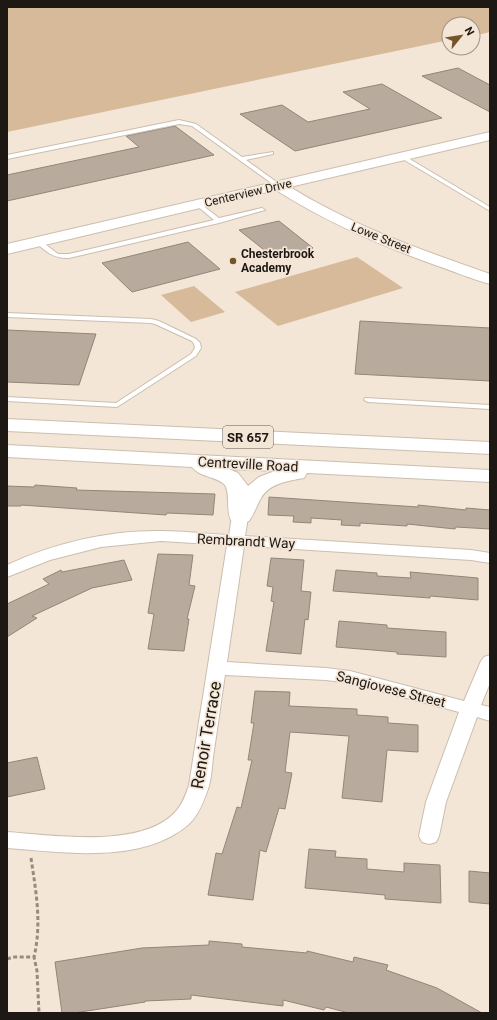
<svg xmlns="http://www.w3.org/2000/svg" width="497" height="1020" viewBox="0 0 497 1020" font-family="Roboto,sans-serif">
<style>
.green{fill:#d6ba99}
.building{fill:#b8ab9d;stroke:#928678}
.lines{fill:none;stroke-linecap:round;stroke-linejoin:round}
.service-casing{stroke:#cbbeaf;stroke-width:2}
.minor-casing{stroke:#cbbeaf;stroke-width:2}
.tertiary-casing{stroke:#cbbeaf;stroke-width:2}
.primary-casing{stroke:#cbbeaf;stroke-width:2}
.path{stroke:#958b80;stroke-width:3;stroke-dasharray:4 2.5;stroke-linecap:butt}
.service{fill:#fff;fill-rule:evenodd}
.minor{fill:#fff;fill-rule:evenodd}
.tertiary{fill:#fff;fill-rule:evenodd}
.primary{fill:#fff;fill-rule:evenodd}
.poi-dot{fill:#75542b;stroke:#f4e6d7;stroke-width:1.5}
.labels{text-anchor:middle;stroke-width:3.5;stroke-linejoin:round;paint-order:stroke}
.far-street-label{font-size:12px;fill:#1d1813;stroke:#f4e6d7}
.far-poi-label{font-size:12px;font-weight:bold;fill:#1d1813;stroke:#f4e6d7;text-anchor:start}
.shield{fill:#f4e6d7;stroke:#5e564e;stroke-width:1}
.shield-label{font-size:13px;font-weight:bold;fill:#1d1813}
.street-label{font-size:14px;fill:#1d1813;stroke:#f4e6d7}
.near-street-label{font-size:17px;fill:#1d1813;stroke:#f4e6d7}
</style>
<rect width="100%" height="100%" fill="#f4e6d7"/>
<g class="green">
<path d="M7,7H490V32L473,36V24H449V40L7,132Z"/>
<path d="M357,257L403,288L278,326L235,292Z"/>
<path d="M194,286L225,312L191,322L161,295Z"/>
</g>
<g class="building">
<path d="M458,68L490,85V112L422,76Z"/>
<path d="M382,84L442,118L295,151L240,114L282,105L308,122L370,109L343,92Z"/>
<path d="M175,126L214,155L7,201V175L139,147L126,136Z"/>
<path d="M279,221L313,248L273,257L239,230Z"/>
<path d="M188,242L220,269L132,292L102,263Z"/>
<path d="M360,321L490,328V381L355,374Z"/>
<path d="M7,330L96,334L79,385L7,382Z"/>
<path d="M35,485L77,488L76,490L215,494L213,515L167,513L166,515L21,505V506H7V486L34,487Z"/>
<path d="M269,497L418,507V505L466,510V508L490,510V529L456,527L455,529L407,524V526L360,523V526L341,525L342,520L311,518V523L293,522L294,516L268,515Z"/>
<path d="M158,554L193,555L189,585L195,586L187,619H189L184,651L148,649L154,614L148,613Z"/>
<path d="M271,558L304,560L301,591L311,592L308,620L305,619L301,654L266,651L274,602L271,601L273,587L267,586Z"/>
<path d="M124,560L132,580L92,588L32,616L37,618L7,637V604L49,584L43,579L61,570L62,572Z"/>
<path d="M336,570L377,573V576L411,578L410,572L478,578V600L430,596V598L333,591Z"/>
<path d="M339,621L387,625V628L446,632V657L397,654V652L336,647Z"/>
<path d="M255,691L290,692L289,706L357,709V715L388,717V723L418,725V752L387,750L382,802L342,798L349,736L290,732L285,772L292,773L285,809L279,808L266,852L260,850L253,900L208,895L216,853L222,854L237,807L241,808L252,760H248L254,723H251Z"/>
<path d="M37,757L45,789L7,797V763Z"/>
<path d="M309,849L336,851L335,857L367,859V869L404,872V863L440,865L441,903L385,899V895L305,888Z"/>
<path d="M469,871L490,873V904L469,902Z"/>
<path d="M209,941L242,944V947L307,953V951L353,962L354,957L388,965L386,970L437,988L482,1013H349L326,1007L324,1010L283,1000V1006L191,995V999L145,1001V1002L74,1013H62L55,962L142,948L209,945Z"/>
</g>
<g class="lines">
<g class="service-casing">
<g id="service">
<path d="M179,120L196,124L242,157L273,152V154L246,160L282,186L277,187L192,126L179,124L7,159V155Z"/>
<path d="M403,155L490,207V211L401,158L400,157Z"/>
<path d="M198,202L219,218L262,208L265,210L219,223L69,258C55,259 45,252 36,242L39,240L41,241L58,254H69L214,220L196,205L195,204Z"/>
<path d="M7,313L151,319L159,321L196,339L200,343L201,348L196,356L117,407L7,401V397L116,403L191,354L195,348L194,344L192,341L155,324L151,323L7,317Z"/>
<path d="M365,398L490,405V409L368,402L364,400Z"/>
</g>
</g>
<g class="minor-casing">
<path id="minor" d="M240,512L246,514L248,517L245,536L471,550L490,553V563L471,560L244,546L227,662L326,668L350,671L464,701L481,661L484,657L490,655V683L481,705L490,707V721L477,717L446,802L439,836L436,842L429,844L422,842L419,836L426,802L459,712L350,683L326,680L225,675C221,700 218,725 214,750C212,762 212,775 209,786C205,798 199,815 189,824C142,865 64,852 7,848V832C53,835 144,850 177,810C183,803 186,794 189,785L227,545L161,541L101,547L50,560L7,577V565C54,543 109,530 162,531C184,531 207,534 229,535L232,517L234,514Z"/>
</g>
<g class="tertiary-casing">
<path id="tertiary" d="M490,132V140L290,187C353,226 421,250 490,274V284C471,279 453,271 435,265C379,245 326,222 276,190L7,254V244Z"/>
</g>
<g class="primary-casing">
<g id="primary">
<path d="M7,419L490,442V454L7,431Z"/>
<path d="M7,445L490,470V482L307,473L304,478C288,481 270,483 261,498C257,505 254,514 249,521L240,524L232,522C225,511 231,496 225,485C216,476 199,477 192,467L7,457ZM229,469L275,471L259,477L248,486L238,473Z"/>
</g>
</g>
<g class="path">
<path d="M31,858C36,892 42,923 34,957"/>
<path d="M7,959L13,957H34L37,971L39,1013"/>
</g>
<use href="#service" class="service"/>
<use href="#minor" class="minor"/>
<use href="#tertiary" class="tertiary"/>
<use href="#primary" class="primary"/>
</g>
<circle class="poi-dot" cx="233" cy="261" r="4"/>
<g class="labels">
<g class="far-street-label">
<text transform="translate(248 193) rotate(-13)" y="4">Centerview Drive</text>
<text transform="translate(381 238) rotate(22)" y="4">Lowe Street</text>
</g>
<g class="far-poi-label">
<text x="241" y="258">Chesterbrook<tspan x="241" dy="14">Academy</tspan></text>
</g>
<rect class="shield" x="223" y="426" width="50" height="22" rx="3"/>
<g class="shield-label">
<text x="248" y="442">SR 657</text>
</g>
<g class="street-label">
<text transform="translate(248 464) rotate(3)" y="5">Centreville Road</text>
<text transform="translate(246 541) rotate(3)" y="5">Rembrandt Way</text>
<text transform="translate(391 689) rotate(14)" y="5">Sangiovese Street</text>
</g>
<g class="near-street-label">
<text transform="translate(206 735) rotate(-80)" y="6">Renoir Terrace</text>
</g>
</g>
<rect width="497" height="1020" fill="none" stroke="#1d1813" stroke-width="16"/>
<g transform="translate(461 36) rotate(60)"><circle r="19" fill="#f4e6d7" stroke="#9e9489"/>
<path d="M0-3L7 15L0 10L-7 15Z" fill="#75542b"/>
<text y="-6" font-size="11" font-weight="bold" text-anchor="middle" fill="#1d1813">N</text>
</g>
</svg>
